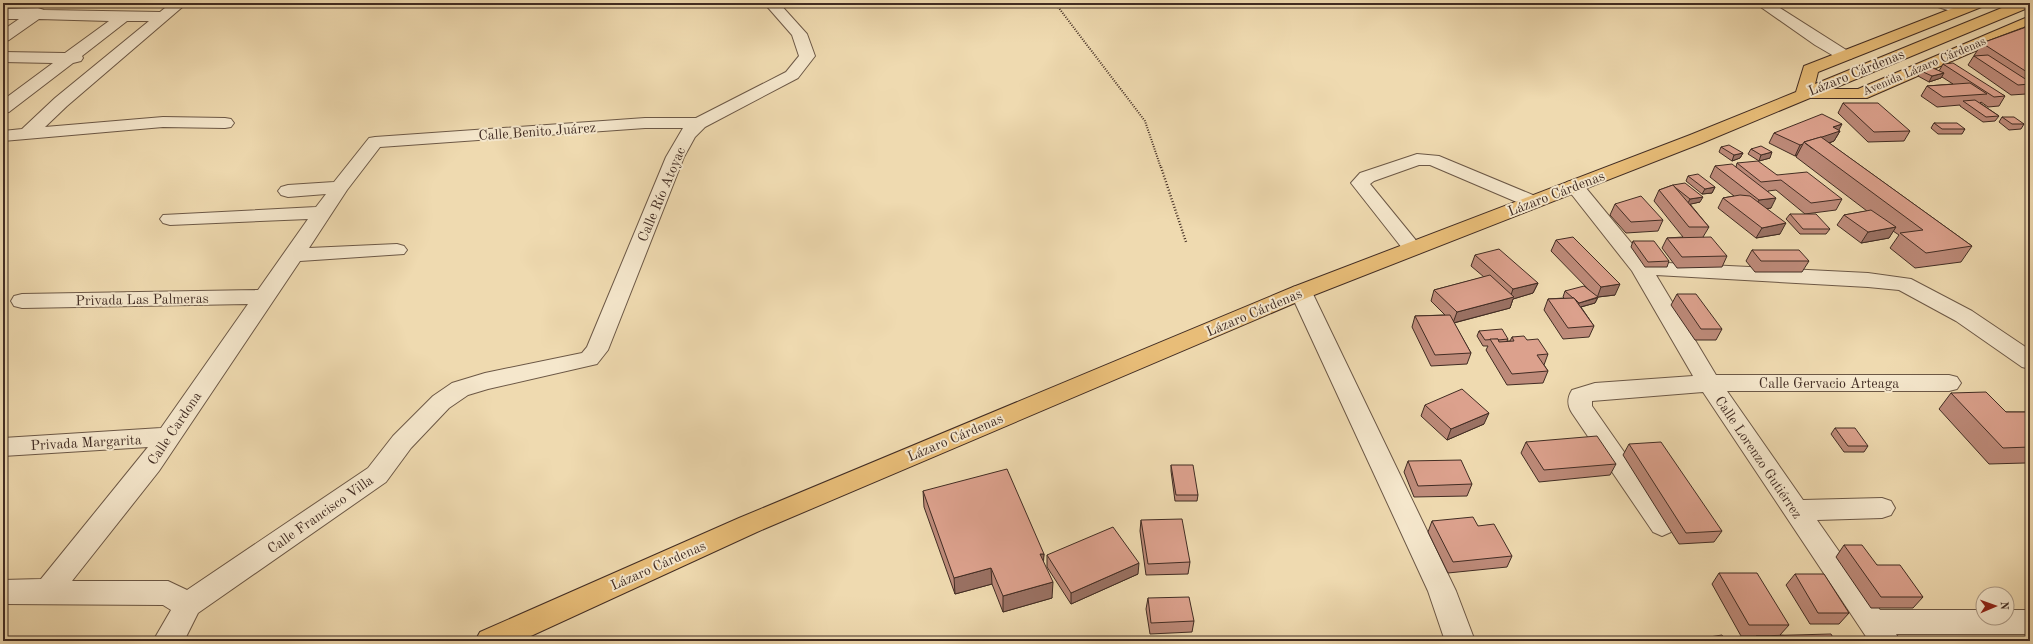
<svg xmlns="http://www.w3.org/2000/svg" width="2033" height="644" viewBox="0 0 2033 644" font-family="'Old Standard TT',serif">
<style>
.lines{fill:none;stroke-linecap:round;stroke-linejoin:round}
.minor-casing{stroke:#6c5846;stroke-width:2}
.major-casing{stroke:#412c23;stroke-width:2}
.path-far1{stroke:#412c23;stroke-width:2;stroke-dasharray:1 1.5;stroke-linecap:butt}
.path{stroke:#412c23;stroke-width:2.5;stroke-dasharray:1 2;stroke-linecap:butt}
.minor{fill:#f5e7cc;fill-rule:evenodd}
.major{fill:#e8bd78;fill-rule:evenodd}
.wall{fill:#bd8a79;stroke:#412c23}
.shaded-wall{fill:#9a7163;stroke:#412c23}
.building{fill:#dca18d;stroke:#412c23}
.labels{text-anchor:middle;stroke-width:4;stroke-linejoin:round;paint-order:stroke}
.far-street-label{font-size:12px;fill:#412c23;stroke:#f5e7cc}
.street-label{font-size:14px;fill:#412c23;stroke:#f5e7cc}
</style>
<rect width="100%" height="100%" fill="#efdab0"/>
<filter id="stains"><feTurbulence type="fractalNoise" baseFrequency=".005" numOctaves="4"/><feColorMatrix values="0 0 0 0 .2 0 0 0 0 .09 0 0 0 0 .02 0 0 0 .5 -.17"/></filter>
<radialGradient id="worn" r=".72"><stop offset=".6" stop-color="#630" stop-opacity="0"/><stop offset="1" stop-color="#630" stop-opacity=".3"/></radialGradient>
<g class="lines">
<g class="minor-casing">
<g id="minor">
<path d="M171,3H187L67,106L45,127L163,117L225,118L231,119L234,123L231,127L225,128L163,127L3,141V131L22,129L55,98L149,21H127L82,56L83,58L81,61L73,63L9,112L3,113V100L53,63L3,62V52L65,53L109,21L39,19L9,40L3,42V30L19,19H3V9L38,8L44,10L160,12Z"/>
<path d="M764,3H779L807,34L815,56L798,78L705,127L695,137L684,157L608,350L597,364L488,389L468,395L449,408L411,448L386,482L198,613L184,641H153L171,610L163,605L3,604V580L41,579L148,447L3,456V438L161,428L248,304L22,308L14,306L11,301L14,296L22,294L258,290L308,219L170,225L163,223L160,219L163,215L316,207L326,194L288,197L281,195L278,191L281,187L288,185L334,182L369,138L375,137L645,118H696L786,72L799,56L792,35ZM645,128H683L666,157L587,347L582,353L485,373L452,383L433,396L393,436L368,468L187,590L168,581H72L159,471L300,261L404,254L407,250L404,246L397,244L309,248L347,190L380,147Z"/>
<path d="M1755,3H1772L1851,53L1853,56L1851,59H1839L1815,45Z"/>
<path d="M1933,3C1943,3 1961,0 1967,10L1965,13L1960,14L1935,6Z"/>
<path d="M1417,154L1439,156L1540,198L1543,202L1540,206L1533,208L1526,206L1430,165H1419L1374,181L1370,184L1423,249L1420,253L1413,255L1406,253L1351,183L1360,173Z"/>
<path d="M1574,180L1581,182L1647,262L1868,273L1911,279L1972,311L2030,350V369L2022,367L1956,321L1899,290L1868,287L1656,275L1716,375H1949L1957,377L1961,383L1957,389L1949,391H1727L1803,500L1882,498L1891,501L1895,508L1891,515L1882,518L1817,520L1880,610H1983V618H2007V610H2030V634H1896L1900,641H1869L1703,392L1592,401V406L1675,525L1671,532L1662,536L1653,532L1572,413C1567,405 1567,398 1572,390L1595,383L1693,376L1632,271L1565,186L1567,182Z"/>
<path d="M1301,285L1309,287L1312,292L1456,591L1475,641H1445L1428,591L1290,292L1293,287Z"/>
</g>
</g>
<g class="major-casing">
<path id="major" d="M1966,3H1986L1984,6L1818,72L1815,84L2014,3H2030V7L1832,89H1858L2030,16V27L1867,98H1810L1702,143L1309,297L757,532L520,641H475L480,632L739,518L1293,287L1690,135L1796,92L1804,66Z"/>
</g>
<path class="path-far1" d="M1055,3L1145,121L1161,168"/>
<path class="path" d="M1161,167L1186,242"/>
<use href="#minor" class="minor"/>
<use href="#major" class="major"/>
</g>
<g class="wall">
<path d="M2030,24V95L2027,93L2026,94L2011,95L1968,65L1982,43L2022,28H2023Z"/>
<path d="M1943,64L2005,96L1999,106L1988,107L1981,102L1980,103L1999,116L1995,121L1983,122L1960,106V105L1937,107L1921,96L1927,86L1953,84L1942,77L1941,78L1929,82L1918,76L1921,71H1939Z"/>
<path d="M1843,103L1910,131L1904,141L1868,142L1838,113Z"/>
<path d="M2002,117L2024,124L2021,129L2009,130L1999,122Z"/>
<path d="M1934,123L1965,129L1962,134H1938L1931,128Z"/>
<path d="M1839,130L1840,131L1834,141L1829,143L1972,246L1961,262L1915,268L1890,248L1899,235L1893,231L1889,238L1861,243L1837,225L1844,215L1867,211L1796,157L1797,155L1795,156L1769,143L1774,133Z"/>
<path d="M1721,147L1743,153L1740,158L1732,161L1719,152Z"/>
<path d="M1751,149L1770,158L1759,161L1748,154Z"/>
<path d="M1737,163L1777,175L1842,199L1836,210L1805,214L1776,190L1768,191L1771,208L1767,209L1780,234L1756,238L1718,208L1723,198L1734,196L1710,177L1715,166L1736,167Z"/>
<path d="M1688,176L1715,187L1712,193L1702,194L1686,181Z"/>
<path d="M1673,185L1700,202L1690,204L1709,227L1703,237L1727,256L1722,267L1677,268L1662,248L1667,238L1683,237L1654,201L1659,190Z"/>
<path d="M1615,204L1663,220L1658,231L1626,233L1610,215Z"/>
<path d="M1790,214L1830,229L1826,234H1800L1786,219Z"/>
<path d="M1556,240L1615,295L1598,297L1595,303L1581,307L1594,326L1589,337L1563,339L1544,310L1548,299L1564,298L1563,297L1565,291H1590L1551,251Z"/>
<path d="M1633,241L1669,261L1667,267H1645L1631,247Z"/>
<path d="M1752,250L1809,261L1802,272H1755L1746,261Z"/>
<path d="M1475,255L1538,283L1533,293L1513,299L1510,308L1454,323L1471,353L1467,364L1431,366L1412,327L1415,316L1445,315L1431,301L1434,290L1484,277L1471,266Z"/>
<path d="M1677,294L1722,329L1716,340H1695L1671,305Z"/>
<path d="M1479,331L1508,339L1507,341H1510L1512,337L1527,340L1548,354L1544,365L1548,371L1543,383L1507,385L1486,350L1488,346H1483L1477,336Z"/>
<path d="M1951,393L2006,412H2030V469L2025,463L1989,464L1939,409Z"/>
<path d="M1425,405L1484,424L1447,440L1421,416Z"/>
<path d="M1835,428L1868,446L1864,452H1844L1831,434Z"/>
<path d="M1526,442L1616,464L1610,475L1539,482L1521,453Z"/>
<path d="M1629,444L1722,531L1714,542L1679,544L1623,455Z"/>
<path d="M1408,461L1472,484L1467,496L1414,497L1404,472Z"/>
<path d="M1171,465L1198,495L1197,501H1175L1171,471Z"/>
<path d="M923,491L1044,554L1043,561L1052,598L1003,612L992,584L955,594L924,507Z"/>
<path d="M1141,520L1190,562L1188,574L1146,575L1140,531Z"/>
<path d="M1432,521L1478,526L1512,556L1507,567L1448,573L1428,532Z"/>
<path d="M1844,545L1877,565L1923,597L1913,608H1871L1836,557Z"/>
<path d="M1047,555L1138,574L1071,604L1047,567Z"/>
<path d="M1719,573L1789,625L1780,635L1835,641H1753L1756,636H1769H1741L1712,584Z"/>
<path d="M1795,574L1849,613L1839,624H1810L1786,585Z"/>
<path d="M1148,598L1194,621L1192,632L1150,634L1146,609Z"/>
<path d="M1703,638L1726,641H1701Z"/>
</g>
<g class="shaded-wall">
<path d="M1944,73L1941,78L1929,82L1932,76Z"/>
<path d="M1842,124L1838,132L1840,131L1834,141L1813,149L1805,143L1833,127Z"/>
<path d="M1803,144L1797,155L1795,156L1800,145Z"/>
<path d="M1772,152L1770,158L1759,161L1761,155Z"/>
<path d="M1743,153L1740,158L1732,161L1734,155Z"/>
<path d="M1715,187L1712,193L1702,194L1705,189Z"/>
<path d="M1703,197L1700,202L1687,205L1690,199Z"/>
<path d="M1776,198L1771,208L1753,211L1759,200Z"/>
<path d="M1786,223L1780,234L1756,238L1762,228Z"/>
<path d="M1896,227L1889,238L1861,243L1868,232Z"/>
<path d="M1538,283L1533,293L1513,299L1510,308L1453,323L1457,312L1510,298L1513,289Z"/>
<path d="M1620,284L1615,295L1598,297L1595,303L1577,308L1579,303L1597,298L1601,287Z"/>
<path d="M1489,413L1484,424L1447,440L1451,429Z"/>
<path d="M1040,554H1044L1043,570Z"/>
<path d="M1139,563L1138,574L1071,604V593Z"/>
<path d="M991,568L992,584L955,594L954,578Z"/>
<path d="M1053,582L1052,598L1003,612V596Z"/>
</g>
<g class="building">
<path d="M2030,24V27L2029,26L2023,28Z"/>
<path d="M2029,26L2030,27V74L1982,43Z"/>
<path d="M1988,55L2030,82V84L2018,85L1974,56Z"/>
<path d="M1953,63L2005,96L1994,97L1943,64Z"/>
<path d="M1933,68L1944,73L1932,76L1921,71Z"/>
<path d="M1970,83L1987,94L1943,97L1927,86Z"/>
<path d="M1975,100L1999,116L1986,117L1963,101Z"/>
<path d="M1843,103H1878L1910,131L1874,132Z"/>
<path d="M1822,114L1842,124L1833,127L1840,131L1822,137H1821L1804,142L1803,144L1800,145L1774,133Z"/>
<path d="M2002,117H2014L2024,124H2012Z"/>
<path d="M1934,123H1957L1965,129H1942Z"/>
<path d="M1821,137L1972,246L1926,253L1900,233L1923,230L1804,142Z"/>
<path d="M1729,145L1743,153L1734,155L1721,147Z"/>
<path d="M1761,146L1772,152L1761,155L1751,149Z"/>
<path d="M1758,161L1777,175L1807,172L1842,199L1811,203L1781,180L1761,182L1737,163Z"/>
<path d="M1732,164L1776,198L1759,200L1715,166Z"/>
<path d="M1698,174L1715,187L1705,189L1688,176Z"/>
<path d="M1685,183L1703,197L1690,199L1676,188L1673,185Z"/>
<path d="M1673,185L1709,227H1689L1659,190Z"/>
<path d="M1740,195L1750,196L1786,223L1762,228L1723,198Z"/>
<path d="M1641,196L1663,220L1631,222L1615,204Z"/>
<path d="M1871,210L1896,227L1868,232L1844,215Z"/>
<path d="M1790,214H1816L1830,229H1803Z"/>
<path d="M1573,237L1620,284L1601,287L1556,240Z"/>
<path d="M1711,237L1727,256L1682,257L1667,238Z"/>
<path d="M1633,241H1654L1669,261L1648,262Z"/>
<path d="M1499,249L1538,283L1513,289L1475,255Z"/>
<path d="M1752,250H1799L1809,261H1761Z"/>
<path d="M1490,275L1514,297L1457,312L1434,290Z"/>
<path d="M1584,286L1598,297L1579,303L1574,298H1573L1565,291Z"/>
<path d="M1677,294H1696L1722,329H1701Z"/>
<path d="M1574,298L1594,326L1568,328L1548,299Z"/>
<path d="M1450,315L1471,353L1435,355L1415,316Z"/>
<path d="M1502,329L1508,339L1498,340V339L1485,340L1479,331Z"/>
<path d="M1524,336L1527,340L1538,339L1548,354L1537,355L1548,371L1512,374L1490,339H1498L1499,342L1514,341L1512,337Z"/>
<path d="M1462,389L1489,413L1451,429L1425,405Z"/>
<path d="M1986,392L2006,412H2030V447L2003,448L1951,393Z"/>
<path d="M1835,428H1855L1868,446H1848Z"/>
<path d="M1597,436L1616,464L1544,470L1526,442Z"/>
<path d="M1661,442L1722,531L1686,533L1629,444Z"/>
<path d="M1461,460L1472,484L1418,486L1408,461Z"/>
<path d="M1171,465H1193L1198,495H1176Z"/>
<path d="M1007,469L1044,554H1040L1053,582L1003,596L991,568L954,578L923,491Z"/>
<path d="M1473,517L1478,526L1494,524L1512,556L1453,562L1432,521Z"/>
<path d="M1182,519L1190,562L1148,564L1141,520Z"/>
<path d="M1113,527L1139,563L1071,593L1047,555Z"/>
<path d="M1844,545H1862L1877,565H1900L1923,597H1881Z"/>
<path d="M1719,573H1757L1789,625H1749Z"/>
<path d="M1795,574H1824L1849,613H1818Z"/>
<path d="M1189,597L1194,621L1151,623L1148,598Z"/>
<path d="M1831,634L1835,641H1759L1756,636Z"/>
<path d="M1722,635L1726,641H1705L1703,638Z"/>
<path d="M2029,640L2030,641H1937Z"/>
</g>
<g class="labels">
<g class="far-street-label">
<text transform="translate(1924 66) rotate(-23)" y="4">Avenida Lázaro Cárdenas</text>
</g>
<g class="street-label">
<text transform="translate(1856 72) rotate(-22)" y="5">Lázaro Cárdenas</text>
<text transform="translate(537 131) rotate(-4)" y="5">Calle Benito Juárez</text>
<text transform="translate(1556 193) rotate(-21)" y="5">Lázaro Cárdenas</text>
<text transform="translate(661 194) rotate(-67)" y="5">Calle Río Atoyac</text>
<text transform="translate(142 299) rotate(-1)" y="5">Privada Las Palmeras</text>
<text transform="translate(1254 312) rotate(-23)" y="5">Lázaro Cárdenas</text>
<text x="1829" y="388">Calle Gervacio Arteaga</text>
<text transform="translate(174 428) rotate(-56)" y="5">Calle Cardona</text>
<text transform="translate(955 437) rotate(-23)" y="5">Lázaro Cárdenas</text>
<text transform="translate(86 442) rotate(-3)" y="5">Privada Margarita</text>
<text transform="translate(1759 457) rotate(56)" y="5">Calle Lorenzo Gutiérrez</text>
<text transform="translate(320 514) rotate(-35)" y="5">Calle Francisco Villa</text>
<text transform="translate(658 565) rotate(-24)" y="5">Lázaro Cárdenas</text>
</g>
</g>
<rect width="2033" height="644" fill="none" stroke="#efdab0" stroke-width="16"/>
<rect x="4" y="4" width="2025" height="636" fill="none" stroke="#412c23" stroke-width="2"/>
<rect x="8" y="8" width="2017" height="628" fill="none" stroke="#412c23"/>
<g transform="translate(1995 606) rotate(88)"><circle r="19" fill="#f5e7cc" stroke="#ad9c88"/>
<path d="M0-3L7 15L0 10L-7 15Z" fill="#8f2418"/>
<text y="-6" font-size="11" font-weight="bold" text-anchor="middle" fill="#412c23">N</text>
</g>
<rect width="100%" height="100%" filter="url(#stains)"/>
<rect width="100%" height="100%" fill="url(#worn)"/>
</svg>
